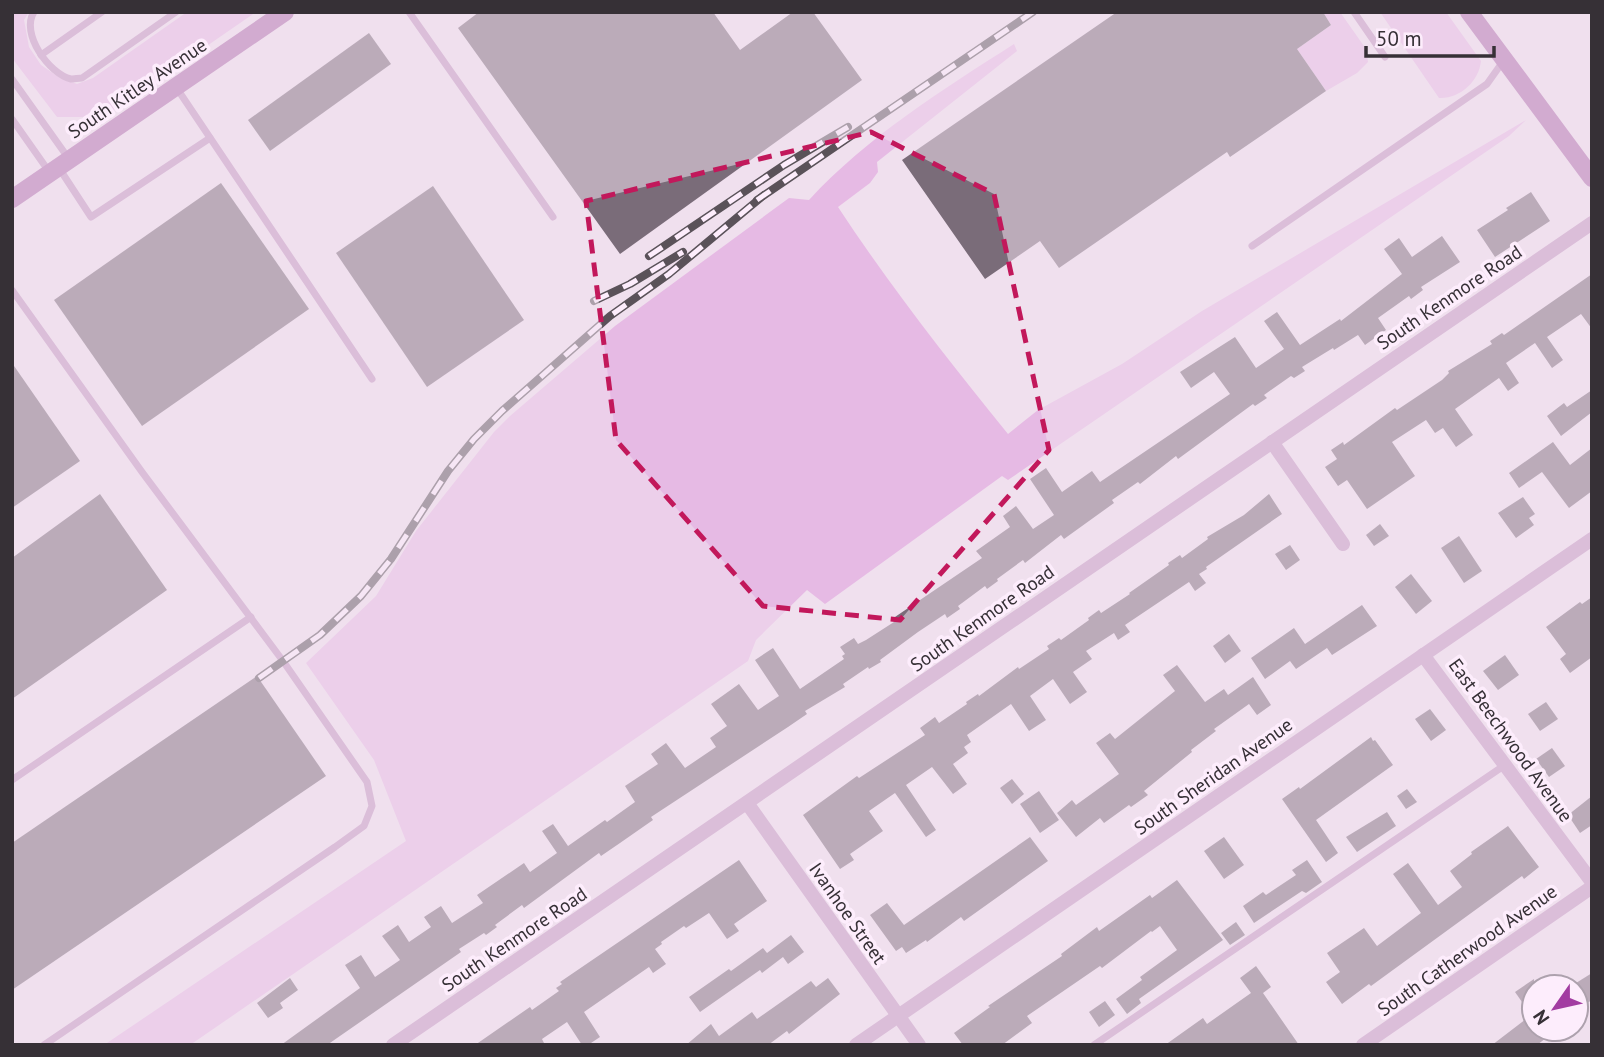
<svg xmlns="http://www.w3.org/2000/svg" width="1604" height="1057" viewBox="0 0 1604 1057" font-family="'PT Sans',sans-serif">
<style>
.green{fill:#e6bae4}
.building{fill:#7a6c79}
.lines{fill:none;stroke-linecap:round;stroke-linejoin:round}
.lane{stroke:#c195bf;stroke-width:7}
.street{stroke:#c195bf;stroke-width:14}
.secondary{stroke:#ad6cab;stroke-width:18}
.rail-casing{stroke:#5a5259;stroke-width:8}
.rail{stroke:#fdedfc;stroke-width:5;stroke-dasharray:16;stroke-linecap:butt}
.marked{fill:none;stroke:#c2185b;stroke-width:5;stroke-dasharray:14 9;stroke-linejoin:round}
.labels{text-anchor:middle;stroke-width:7;stroke-linejoin:round;paint-order:stroke}
.street-label{font-size:19px;fill:#363036;stroke:#fdedfc}
</style>
<rect width="100%" height="100%" fill="#f0e0ee"/>
<g class="green">
<path d="M12,12H29L24,20L29,47L41,65L60,78L77,84L93,78L187,12H256L104,117H57L12,58Z"/>
<path d="M1323,12H1340L1366,49L1368,62L1357,73L1326,91L1297,49L1331,25Z"/>
<path d="M1380,12H1446L1481,61C1479,81 1460,99 1439,98Z"/>
<path d="M1014,44L1017,51L877,162L878,172L870,183L838,207C890,286 948,360 1008,434L1038,410L1122,364L1202,311L1526,120L1509,136L1008,480L1002,476L825,604L807,590L756,640L748,661L190,1045H104L406,841L374,760L306,663L376,596L416,531L494,432L510,416L615,326L789,198L809,200C867,137 942,90 1014,44Z"/>
</g>
<g class="building">
<path d="M479,12H713L740,50L793,12H813L862,80L620,254L458,28Z"/>
<path d="M1117,12H1323L1331,25L1297,49L1326,91L1230,157L1227,152L1059,268L1040,241L985,279L902,160Z"/>
<path d="M369,33L391,64L270,151L248,120Z"/>
<path d="M221,183L309,309L142,426L54,300Z"/>
<path d="M433,186L524,320L427,387L336,253Z"/>
<path d="M1531,192L1550,221L1495,257L1477,230L1508,210L1506,208Z"/>
<path d="M1442,236L1460,262L1421,287L1423,290L1411,299L1409,296L1378,318L1386,330L1365,345L1358,335L1334,350L1333,348L1302,367L1305,371L1294,378L1291,376L1264,395L1267,398L1255,406L1253,404L1178,459L1176,456L1140,484L1138,482L1112,500L1114,503L1064,539L1061,535L1025,563L1023,560L997,579L998,581L987,589L985,586L958,606L960,609L947,618L945,614L918,632L880,660L881,662L869,669L868,667L843,684L845,687L805,711L807,714L788,727L651,817L653,820L620,843L601,856L599,853L524,908L522,905L495,925L497,927L486,935L484,933L459,949L461,952L327,1045H281L360,988L345,965L361,955L375,977L400,960L382,936L398,925L409,942L431,927L424,917L441,906L452,923L483,903L477,895L524,863L530,872L557,853L542,831L553,824L568,846L605,820L607,822L635,802L625,786L658,764L651,754L666,743L685,768L716,747L710,738L727,726L711,704L739,684L758,710L779,696L755,660L773,648L800,689L844,659L842,656L845,654L840,647L854,638L858,644L866,640L894,622L892,619L982,558L976,551L1010,527L1003,516L1016,506L1033,529L1054,515L1030,479L1046,468L1062,492L1092,471L1100,482L1230,394L1214,372L1191,388L1180,372L1235,337L1256,368L1284,349L1264,321L1277,312L1300,345L1340,319L1341,321L1402,274L1384,249L1399,238L1412,257Z"/>
<path d="M1592,274V329L1581,314L1547,337L1563,360L1552,368L1535,343L1506,363L1519,383L1508,391L1499,378L1455,409L1473,435L1456,447L1443,428L1435,433L1426,420L1392,442L1415,476L1367,509L1347,480L1338,486L1325,467L1337,459L1331,450L1343,442L1344,445L1395,408L1397,410L1442,380L1449,373L1448,371L1492,344L1490,341L1502,333L1504,335Z"/>
<path d="M12,363L80,461L12,508Z"/>
<path d="M1592,390V412L1561,436L1547,416L1564,403L1567,407Z"/>
<path d="M1553,442L1570,465L1592,448V491L1569,508L1542,472L1519,488L1509,473Z"/>
<path d="M100,494L167,590L12,699V558Z"/>
<path d="M1269,494L1282,514L1206,567L1207,569L1199,574L1206,583L1195,591L1189,582L1125,625L1130,632L1118,640L1114,633L1086,651L1092,659L1073,672L1087,692L1070,704L1053,679L1030,696L1046,720L1029,731L1011,704L967,735L971,742L964,747L968,753L953,764L967,784L953,794L932,767L906,785L936,830L926,837L895,793L869,811L883,831L850,854L854,860L840,869L803,815L857,776L859,778L925,735L920,728L935,717L939,723L967,704L966,702L978,694L979,696L1018,667L1019,669L1049,649L1047,646L1059,638L1061,640L1089,620L1088,618L1099,610L1101,613L1130,594L1129,593L1169,565L1168,563L1180,555L1182,558L1208,539L1207,537L1244,515Z"/>
<path d="M1523,497L1535,514L1529,518L1534,525L1516,538L1498,513Z"/>
<path d="M1380,524L1389,536L1374,546L1366,535Z"/>
<path d="M1459,536L1482,571L1464,583L1441,548Z"/>
<path d="M1290,545L1300,560L1286,570L1275,554Z"/>
<path d="M1411,574L1432,601L1416,614L1395,587Z"/>
<path d="M1592,597V657L1570,673L1560,659L1566,654L1546,627L1580,602L1582,604Z"/>
<path d="M1362,605L1377,626L1332,655L1327,648L1296,669L1290,661L1265,679L1251,658L1294,628L1305,644Z"/>
<path d="M1229,634L1241,651L1225,663L1213,646Z"/>
<path d="M1505,655L1519,675L1498,690L1483,671Z"/>
<path d="M1177,665L1205,702L1224,689L1228,695L1253,677L1271,705L1257,715L1249,704L1214,729L1216,731L1191,750L1192,752L1144,791L1148,795L1131,807L1129,805L1104,823L1100,818L1076,837L1057,813L1072,800L1076,805L1119,774L1096,743L1110,733L1115,739L1175,691L1163,675Z"/>
<path d="M257,676L326,776L12,990V843Z"/>
<path d="M1546,702L1558,719L1540,731L1528,714Z"/>
<path d="M1430,709L1446,730L1431,741L1415,719Z"/>
<path d="M1371,737L1373,741L1375,740L1393,765L1316,820L1338,853L1326,862L1282,799L1299,787L1300,789Z"/>
<path d="M1552,748L1565,766L1549,777L1536,759Z"/>
<path d="M1012,779L1024,794L1012,804L1000,788Z"/>
<path d="M1407,789L1417,802L1406,809L1397,796Z"/>
<path d="M1039,791L1059,820L1040,833L1020,804Z"/>
<path d="M1592,796V825L1580,833L1568,815Z"/>
<path d="M1387,812L1396,826L1357,852L1346,837Z"/>
<path d="M1508,826L1539,867L1524,879L1522,876L1371,986L1369,984L1342,1004L1326,982L1340,972L1327,953L1364,928L1377,946L1421,913L1393,874L1408,863L1438,905L1462,887L1450,871L1472,854L1471,852Z"/>
<path d="M1030,837L1048,861L964,921L961,917L927,942L926,940L906,953L902,947L896,951L870,915L887,903L904,925Z"/>
<path d="M1224,837L1244,865L1224,879L1204,851Z"/>
<path d="M739,860L767,901L734,924L739,931L727,939L709,913L686,928L684,926L661,942L662,944L655,949L666,964L653,973L649,967L584,1012L600,1037L588,1045H582L567,1022L542,1039L545,1045H475L530,1007L532,1010L559,991L556,988L562,984L560,982Z"/>
<path d="M1307,860L1322,882L1306,893L1302,891L1254,923L1243,906L1263,892L1266,895L1296,875L1292,870Z"/>
<path d="M1177,880L1223,940L1139,999L1141,1003L1127,1014L1116,999L1142,980L1140,977L1177,950L1160,926L1152,932L1151,931L1102,968L1100,966L1027,1016L1032,1023L1002,1045H963L954,1033L990,1007L988,1006L1062,956L1061,954L1097,927L1099,931L1150,895L1152,898Z"/>
<path d="M1236,922L1245,935L1230,945L1221,933Z"/>
<path d="M791,935L804,952L788,964L783,957L762,973L760,970L700,1012L689,997L729,969L731,971L763,948L767,953Z"/>
<path d="M1256,966L1271,987L1263,993L1299,1045H1165L1203,1018L1207,1024L1251,993L1240,978Z"/>
<path d="M1592,973V1000L1581,1007L1576,1000V983Z"/>
<path d="M290,978L298,990L280,1003L283,1008L268,1018L257,1003Z"/>
<path d="M828,978L840,994L789,1034L787,1031L768,1045H686L711,1024L719,1036L752,1012L757,1019L811,981L816,987Z"/>
<path d="M1534,979V1019L1515,992Z"/>
<path d="M1105,1001L1115,1015L1099,1027L1089,1012Z"/>
<path d="M1530,1016L1534,1022V1029H1539L1546,1038L1537,1045H1492Z"/>
</g>
<g class="lines">
<g class="lane">
<path d="M34,12C20,33 49,74 71,79C73,79 80,78 82,78L176,12"/>
<path d="M409,12L553,217"/>
<path d="M1354,12L1385,57"/>
<path d="M41,55L102,12"/>
<path d="M12,79L69,159"/>
<path d="M176,87L372,379"/>
<path d="M12,119L50,173"/>
<path d="M59,168L91,217L210,138"/>
<path d="M1252,246L1487,84L1504,60"/>
<path d="M12,290L142,472L283,661L367,782L372,806L364,826L335,847L44,1045"/>
<path d="M12,780L251,617"/>
<path d="M1094,1045L1505,765"/>
</g>
<g class="street">
<path d="M1272,442L1343,544"/>
<path d="M1423,655L1592,882"/>
<path d="M747,803L919,1045"/>
<path d="M393,1045L1592,223"/>
<path d="M856,1045L1592,539"/>
<path d="M1363,1045L1592,887"/>
</g>
<g class="secondary">
<path d="M1469,12L1592,178"/>
<path d="M12,199L285,12"/>
</g>
<g class="rail-casing">
<g id="rail">
<path d="M757,200L1033,12"/>
<path d="M649,256L784,165L848,127"/>
<path d="M594,301L630,284L683,252"/>
<path d="M259,678L320,635L361,596L391,559L448,471L474,439L502,411L610,316L669,274L764,195"/>
</g>
</g>
<use href="#rail" class="rail"/>
</g>
<path d="M0 0H1604V1057H0ZM871,132L994,194L1049,450L900,620L763,606L616,440L586,201Z" fill="#f0e0ee" fill-opacity=".55" fill-rule="evenodd"/>
<path class="marked" d="M871,132L994,194L1049,450L900,620L763,606L616,440L586,201Z"/>
<g class="labels">
<g class="street-label">
<text transform="translate(137 88) rotate(-34)" y="7">South Kitley Avenue</text>
<text transform="translate(1449 297) rotate(-34)" y="7">South Kenmore Road</text>
<text transform="translate(982 618) rotate(-35)" y="7">South Kenmore Road</text>
<text transform="translate(1511 740) rotate(54)" y="7">East Beechwood Avenue</text>
<text transform="translate(1213 776) rotate(-35)" y="7">South Sheridan Avenue</text>
<text transform="translate(848 913) rotate(55)" y="7">Ivanhoe Street</text>
<text transform="translate(514 939) rotate(-34)" y="7">South Kenmore Road</text>
<text transform="translate(1467 950) rotate(-35)" y="7">South Catherwood Avenue</text>
</g>
</g>
<rect width="1604" height="1057" fill="none" stroke="#363036" stroke-width="28"/>
<g transform="translate(1555 1008) rotate(236)"><circle r="33" fill="#fdedfc" stroke="#ada1ad" stroke-width="2"/>
<path d="M0-5L12 26L0 18L-12 26Z" fill="#a23ca1"/>
<text y="-10" font-size="19" font-weight="bold" text-anchor="middle" fill="#363036">N</text>
</g>
<path d="M1366 46v10h128v-10" fill="none" stroke="#363036" stroke-width="3.5"/>
<text x="1376" y="46" font-size="21" fill="#363036" stroke="#fdedfc" stroke-width="5" paint-order="stroke">50 m</text>
</svg>
